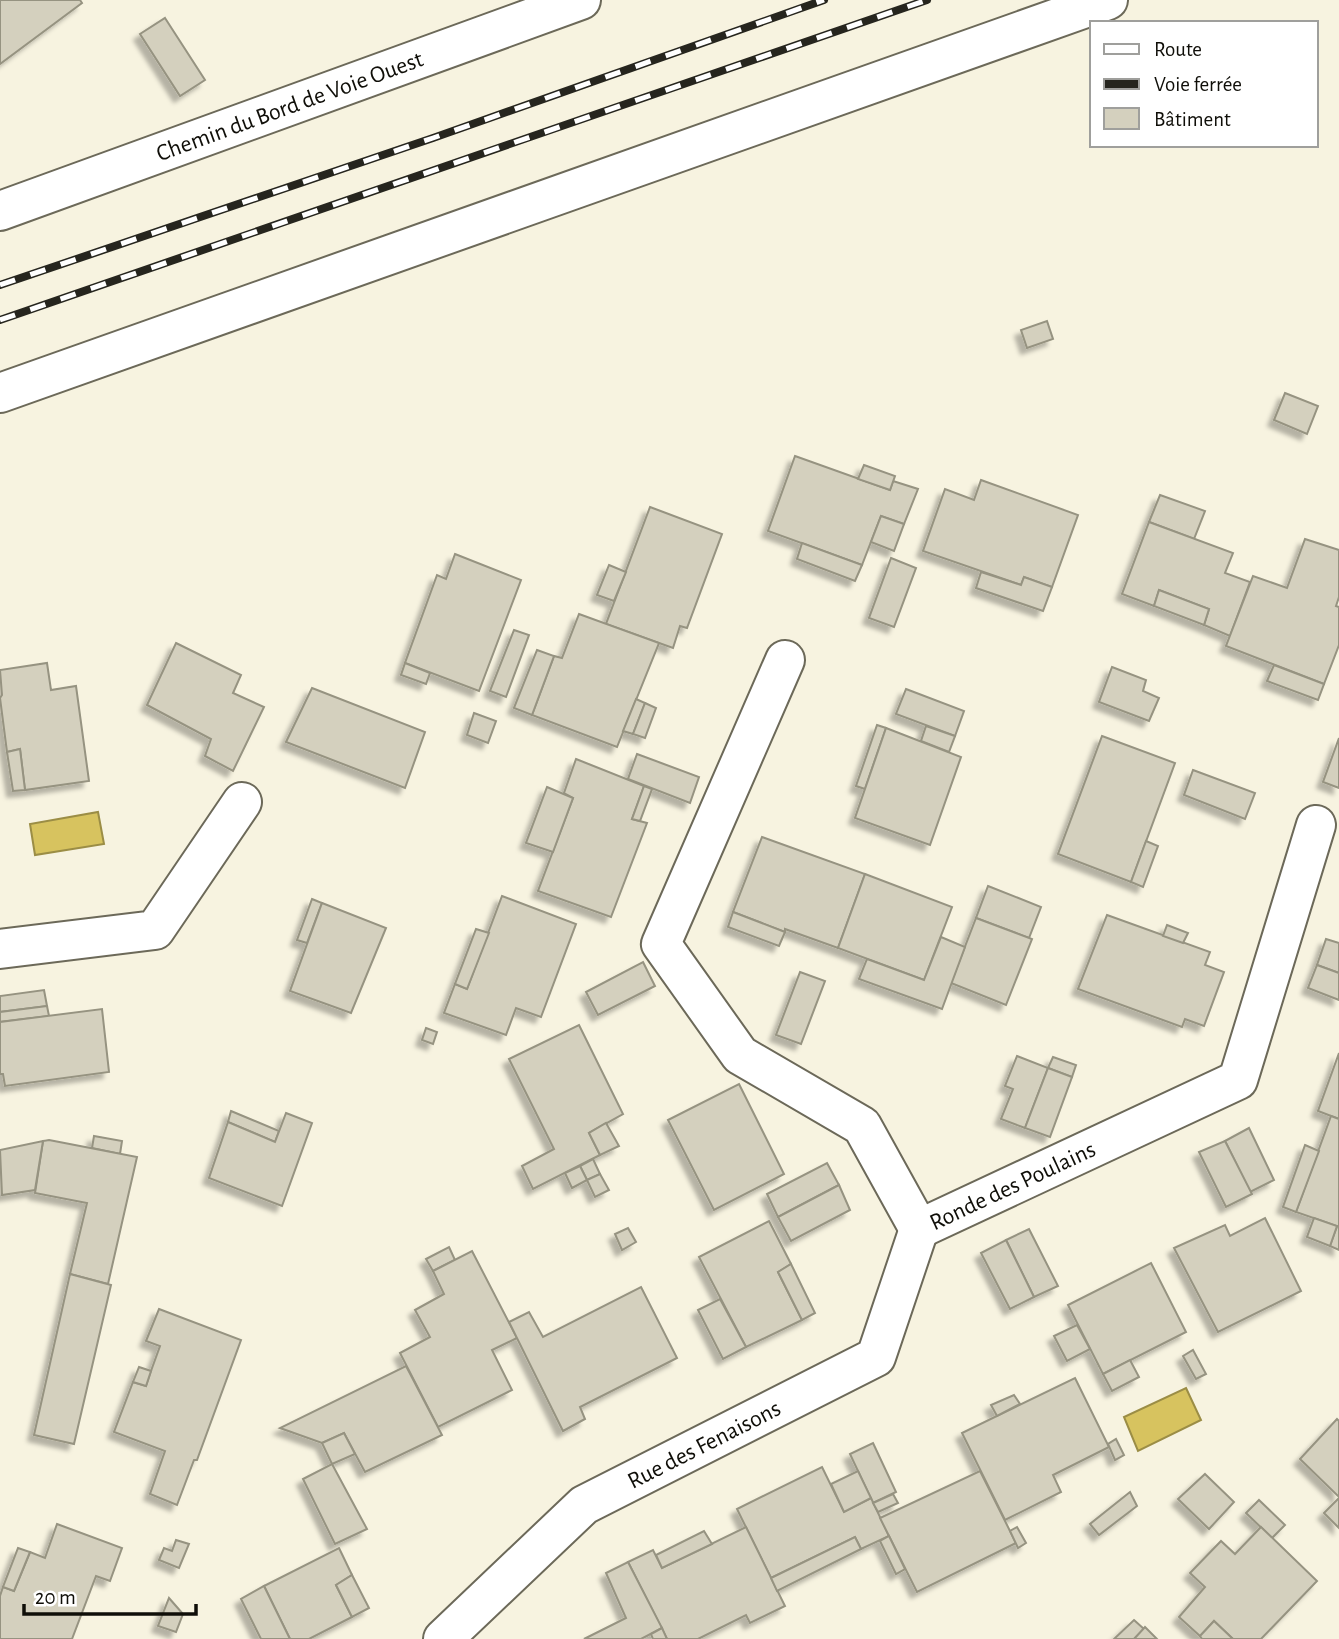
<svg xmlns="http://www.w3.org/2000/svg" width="1339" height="1639" viewBox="0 0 1339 1639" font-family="'Alegreya Sans',sans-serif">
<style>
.water{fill:#d7c35f;stroke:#9b8d45;stroke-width:2}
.building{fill:#d4d0be;stroke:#969381;stroke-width:2;filter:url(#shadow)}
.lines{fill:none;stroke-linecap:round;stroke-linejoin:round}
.minor-casing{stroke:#6c6959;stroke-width:42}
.minor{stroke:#fff;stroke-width:38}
.rail-casing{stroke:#26251e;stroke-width:8}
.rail{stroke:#fff;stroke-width:5;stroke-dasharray:16;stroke-linecap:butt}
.labels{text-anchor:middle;stroke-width:5;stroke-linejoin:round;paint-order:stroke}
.street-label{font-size:24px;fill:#0f0e08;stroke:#fff}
</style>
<defs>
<filter id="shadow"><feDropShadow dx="-6" dy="6" stdDeviation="2" flood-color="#0004"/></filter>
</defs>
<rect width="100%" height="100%" fill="#f7f3e0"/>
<g class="water">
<path d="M98,812L104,844L35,855L30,824Z"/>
<path d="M1186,1388L1201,1420L1138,1451L1124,1417Z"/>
</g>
<g class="building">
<path d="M0,0H80L82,3L0,64Z"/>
<path d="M165,18L205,80L180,96L140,34Z"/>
<path d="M1047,321L1053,339L1027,348L1021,330Z"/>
<path d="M1285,393L1318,406L1307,434L1274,420Z"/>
<path d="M795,456L890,490L893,481L918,489L904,524L881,516L862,565L768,531Z"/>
<path d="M864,465L895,476L890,490L858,479Z"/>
<path d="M981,480L1078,515L1052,587L1024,577L1021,585L923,551L945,489L974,500Z"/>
<path d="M1160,495L1205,511L1194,539L1149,522Z"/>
<path d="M650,507L722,534L687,628L680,626L673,648L606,624Z"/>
<path d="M881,516L904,524L894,551L871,542Z"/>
<path d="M1149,522L1233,553L1225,573L1250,582L1230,636L1204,625L1209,609L1159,590L1154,606L1122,594Z"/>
<path d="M1305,539L1339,550V597L1336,606L1339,607V645L1324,684L1226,646L1253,576L1287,588Z"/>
<path d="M802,543L862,565L855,581L797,559Z"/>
<path d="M455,554L521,580L479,691L405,663L437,575L446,579Z"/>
<path d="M891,558L916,568L894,627L869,618Z"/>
<path d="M609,565L626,572L614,601L597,595Z"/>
<path d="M981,572L1021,585L1024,577L1052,587L1043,611L976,588Z"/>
<path d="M1159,590L1209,609L1204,625L1154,606Z"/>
<path d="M579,614L659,643L617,747L532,715L554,656L562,658Z"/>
<path d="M514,630L529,635L506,697L490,691Z"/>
<path d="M176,643L241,675L233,693L264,707L233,771L205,756L211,739L147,705Z"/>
<path d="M537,650L554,656L532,715L514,708Z"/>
<path d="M47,663L51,690L76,686L89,781L25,790L20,749L7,752L0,698L2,695L0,670Z"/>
<path d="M405,663L430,673L426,684L401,675Z"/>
<path d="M1274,665L1324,684L1318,700L1267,681Z"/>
<path d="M1112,667L1146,680L1143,691L1159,698L1149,721L1099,702Z"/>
<path d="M312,688L425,732L405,788L286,742Z"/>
<path d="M906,689L964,711L955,736L896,714Z"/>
<path d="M636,699L645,703L633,734L623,731Z"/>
<path d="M645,703L656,708L645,738L633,734Z"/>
<path d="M474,713L496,721L488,743L467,735Z"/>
<path d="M877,725L886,728L865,789L856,786Z"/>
<path d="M926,726L955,736L949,752L921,741Z"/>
<path d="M886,728L961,757L930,845L855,818Z"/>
<path d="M1102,736L1175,763L1131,882L1058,854Z"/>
<path d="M1339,738V788L1323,782Z"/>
<path d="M20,749L25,790L13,791L7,752Z"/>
<path d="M637,754L699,777L690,803L628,779Z"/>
<path d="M576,759L644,786L632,819L647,823L611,917L538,891L573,798L564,793Z"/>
<path d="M1193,770L1255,793L1245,819L1184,795Z"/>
<path d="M644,786L652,789L640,821L632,819Z"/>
<path d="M547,787L573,798L553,852L526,843Z"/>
<path d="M762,837L865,874L838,948L785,929V932L733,912Z"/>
<path d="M1146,841L1158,846L1143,887L1131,882Z"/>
<path d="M865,874L952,907L924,980L838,948Z"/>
<path d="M988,886L1041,907L1029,938L976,918Z"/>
<path d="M502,896L576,924L541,1017L516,1008L506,1035L444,1013L455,984L467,989Z"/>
<path d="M312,899L322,903L307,943L297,940Z"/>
<path d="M322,903L386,928L351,1013L290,991Z"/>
<path d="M733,912L785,932L779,946L728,927Z"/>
<path d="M1107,915L1210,952L1205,965L1224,972L1204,1026L1185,1019L1182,1027L1078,989Z"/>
<path d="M976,918L1032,939L1006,1005L951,983Z"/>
<path d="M1167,925L1188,933L1183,943L1163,936Z"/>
<path d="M476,929L489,933L467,989L455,984Z"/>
<path d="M941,937L965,947L942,1009L859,979L867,959L924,980Z"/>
<path d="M1326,939L1339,943V973L1317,965Z"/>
<path d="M643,962L655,986L598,1015L586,992Z"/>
<path d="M1317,965L1339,973V1000L1308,988Z"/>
<path d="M800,972L825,981L801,1044L776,1035Z"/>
<path d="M44,990L47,1006L0,1012V996Z"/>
<path d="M47,1006L49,1016L0,1022V1012Z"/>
<path d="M102,1009L109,1072L5,1086L3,1074H0V1022Z"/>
<path d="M579,1025L623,1114L589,1133L600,1155L533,1189L522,1166L554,1149L509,1059Z"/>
<path d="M426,1028L437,1032L433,1044L422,1040Z"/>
<path d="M1339,1053V1119L1318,1111Z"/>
<path d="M1017,1056L1048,1068L1025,1128L1001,1119L1013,1089L1005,1086Z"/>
<path d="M1053,1057L1076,1065L1072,1077L1048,1068Z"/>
<path d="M1048,1068L1072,1077L1050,1137L1025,1128Z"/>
<path d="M739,1084L784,1174L714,1210L668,1120Z"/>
<path d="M231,1111L279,1131L275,1142L228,1122Z"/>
<path d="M286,1113L312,1123L282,1206L209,1178L228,1122L275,1142Z"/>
<path d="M1331,1116L1339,1119V1250L1330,1246L1337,1226L1296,1212Z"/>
<path d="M606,1123L619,1146L600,1155L589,1133Z"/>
<path d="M1249,1128L1274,1180L1250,1192L1225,1141Z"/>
<path d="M94,1136L122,1141L120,1154L92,1148Z"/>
<path d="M49,1140L137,1157L108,1284L70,1274L87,1203L35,1193L43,1141Z"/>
<path d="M43,1141L35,1190L2,1195L0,1150Z"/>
<path d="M1225,1141L1252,1194L1226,1207L1199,1152Z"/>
<path d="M1305,1145L1319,1151L1296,1212L1283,1207Z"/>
<path d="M593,1159L600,1174L587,1180L580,1166Z"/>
<path d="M827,1163L839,1185L778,1217L767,1194Z"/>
<path d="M580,1166L587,1180L572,1188L565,1173Z"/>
<path d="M600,1174L609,1190L595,1197L587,1180Z"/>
<path d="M839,1185L850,1210L791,1241L778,1217Z"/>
<path d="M1265,1218L1301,1291L1218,1332L1174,1248L1225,1225L1230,1236Z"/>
<path d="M1314,1218L1337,1226L1330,1246L1307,1237Z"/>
<path d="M769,1221L791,1264L778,1272L802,1320L746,1347L699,1257Z"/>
<path d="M628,1228L636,1242L622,1250L615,1234Z"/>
<path d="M1029,1229L1058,1286L1034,1297L1006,1240Z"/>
<path d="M1006,1240L1034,1297L1010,1309L981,1253Z"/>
<path d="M449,1247L455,1260L433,1271L426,1259Z"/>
<path d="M472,1251L517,1338L492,1350L512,1390L438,1427L400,1353L430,1337L415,1310L444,1294L433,1271Z"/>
<path d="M1151,1263L1186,1332L1103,1374L1068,1305Z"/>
<path d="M791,1264L815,1313L802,1320L778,1272Z"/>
<path d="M70,1274L111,1285L74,1444L34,1435Z"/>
<path d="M641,1287L677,1358L580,1407L585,1419L563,1431L509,1322L529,1312L543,1337Z"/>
<path d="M720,1299L746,1347L723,1359L698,1310Z"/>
<path d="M159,1309L241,1340L197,1460H194L177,1505L150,1494L165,1451L114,1432L133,1382L146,1386L151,1371L160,1346L146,1341Z"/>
<path d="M1077,1325L1090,1349L1067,1361L1054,1336Z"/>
<path d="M1193,1350L1206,1374L1196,1379L1183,1356Z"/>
<path d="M1130,1360L1139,1377L1112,1391L1103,1374Z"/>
<path d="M406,1366L442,1435L365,1472L344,1433L322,1443L280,1428Z"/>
<path d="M139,1367L151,1371L146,1386L133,1382Z"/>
<path d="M1075,1378L1109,1447L1053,1475L1061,1492L1005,1520L962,1433Z"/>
<path d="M1014,1395L1020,1404L997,1416L991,1405Z"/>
<path d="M1337,1419L1339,1421V1497L1300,1459Z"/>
<path d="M344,1433L355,1454L332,1464L322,1443Z"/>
<path d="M1116,1439L1124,1455L1115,1460L1108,1444Z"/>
<path d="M873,1443L896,1492L873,1503L850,1454Z"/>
<path d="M332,1464L367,1529L335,1544L303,1479Z"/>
<path d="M822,1467L844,1512L871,1498L889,1536L861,1549L855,1537L771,1578L737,1509Z"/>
<path d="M858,1471L871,1498L844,1512L831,1484Z"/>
<path d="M980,1471L1016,1543L917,1592L880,1518Z"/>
<path d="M1205,1474L1234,1502L1209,1529L1178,1499Z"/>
<path d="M1130,1492L1137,1506L1099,1535L1090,1524Z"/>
<path d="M893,1494L898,1503L878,1512L873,1503Z"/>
<path d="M1339,1498V1528L1324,1513Z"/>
<path d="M1259,1500L1285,1525L1272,1538L1246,1513Z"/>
<path d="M57,1524L122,1548L110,1581L96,1576L72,1639H0V1596L3,1587L14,1591L30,1552L45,1558Z"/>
<path d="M746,1527L785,1606L750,1623L746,1615L698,1639H667L628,1562L653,1550L662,1568Z"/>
<path d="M1017,1527L1026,1543L1018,1548L1010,1531Z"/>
<path d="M1261,1527L1317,1581L1261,1639H1233L1214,1621L1200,1636L1179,1617L1205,1587L1190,1573L1221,1541L1235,1554Z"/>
<path d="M704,1531L712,1544L662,1568L656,1555Z"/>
<path d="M889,1536L905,1569L896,1574L880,1541Z"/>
<path d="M855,1537L861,1549L777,1591L771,1578Z"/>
<path d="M176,1540L189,1544L179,1568L159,1560L164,1548L172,1551Z"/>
<path d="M18,1548L30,1552L14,1591L3,1587Z"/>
<path d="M339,1548L352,1575L336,1585L352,1617L309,1639H290L264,1586Z"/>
<path d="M628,1562L662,1628L641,1639H584L626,1618L606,1573Z"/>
<path d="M352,1575L369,1608L352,1617L336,1585Z"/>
<path d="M264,1586L290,1639H261L241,1599Z"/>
<path d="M169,1598L183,1614L176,1632L158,1626Z"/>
<path d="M1134,1620L1144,1629L1134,1639H1114Z"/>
<path d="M1214,1621L1233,1639H1202L1200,1636Z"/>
<path d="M1145,1627L1157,1639H1134Z"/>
<path d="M662,1628L667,1639H653L651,1634Z"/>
</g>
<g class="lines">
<g class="minor-casing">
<g id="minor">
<path id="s1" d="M0,211L581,0"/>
<path d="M0,393L1108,0"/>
<path id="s2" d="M785,660L661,944L740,1055L862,1126L919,1229L1238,1080L1316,825"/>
<path d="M0,949L155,930L242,802"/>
<path id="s3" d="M443,1639L584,1505L876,1357L919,1229"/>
</g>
</g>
<use href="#minor" class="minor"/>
<g class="rail-casing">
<g id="rail">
<path d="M0,285L433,138L824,0"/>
<path d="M0,320L927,0"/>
</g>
</g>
<use href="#rail" class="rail"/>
</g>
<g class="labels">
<g class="street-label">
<text dy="8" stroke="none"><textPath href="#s1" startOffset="308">Chemin du Bord de Voie Ouest</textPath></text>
<text dy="8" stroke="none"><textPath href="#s2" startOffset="808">Ronde des Poulains</textPath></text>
<text dy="8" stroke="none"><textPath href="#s3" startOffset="329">Rue des Fenaisons</textPath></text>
</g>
</g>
<rect x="1090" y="21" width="228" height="126" fill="#ffffff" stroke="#9f9f9c" stroke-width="2"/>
<rect x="1104" y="44" width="35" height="10" fill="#ffffff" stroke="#9f9f9c" stroke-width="2"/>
<text x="1154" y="56" font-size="21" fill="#0f0e08">Route</text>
<rect x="1104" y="79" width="35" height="10" fill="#26251e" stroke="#9f9f9c" stroke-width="2"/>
<text x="1154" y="91" font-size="21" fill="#0f0e08">Voie ferrée</text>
<rect x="1104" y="108" width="35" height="21" fill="#d4d0be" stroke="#9f9f9c" stroke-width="2"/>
<text x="1154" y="126" font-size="21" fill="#0f0e08">Bâtiment</text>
<path d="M24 1604v10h172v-10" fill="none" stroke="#0f0e08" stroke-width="3.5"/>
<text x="35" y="1604" font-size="21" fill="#0f0e08" stroke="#ffffff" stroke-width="5" paint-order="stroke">20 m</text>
</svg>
